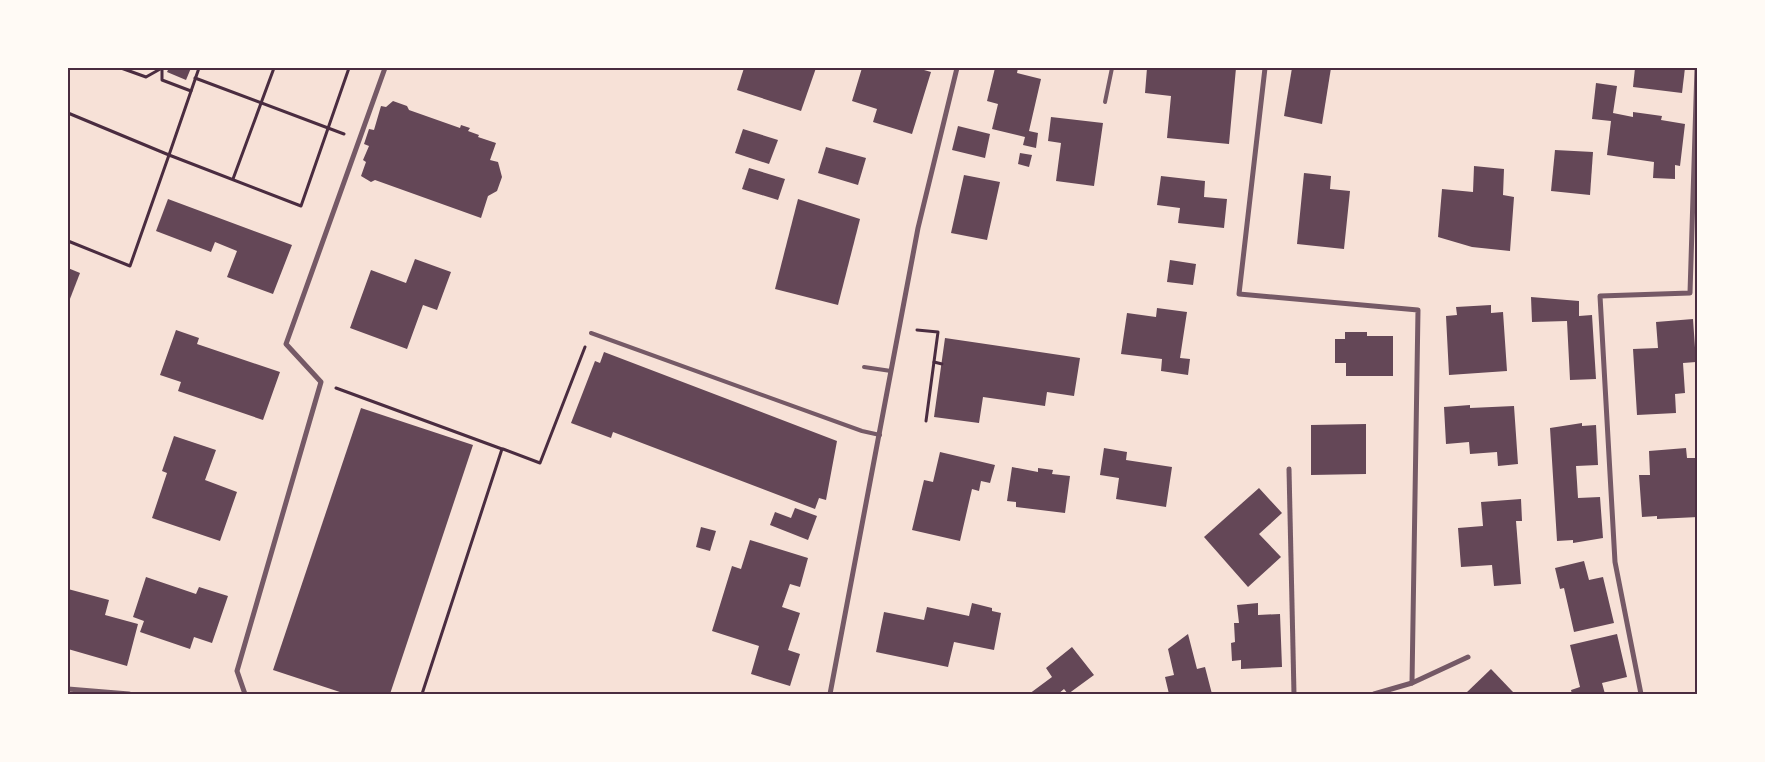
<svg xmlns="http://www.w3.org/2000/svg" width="1765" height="762" viewBox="0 0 1765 762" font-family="'Source Sans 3',sans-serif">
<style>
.building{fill:#644757}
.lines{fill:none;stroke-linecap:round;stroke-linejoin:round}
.path{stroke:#4a2c40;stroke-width:3}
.service{stroke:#755966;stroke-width:4}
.minor{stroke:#755966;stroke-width:5}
.neatline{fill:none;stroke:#4a2c40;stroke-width:2}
</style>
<rect width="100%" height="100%" fill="#f7e1d7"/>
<g class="building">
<path d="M129,68H151L142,70Z"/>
<path d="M169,68H191L186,80L167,72Z"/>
<path d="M744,68H816L801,111L737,90Z"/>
<path d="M862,68H917L931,72L912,134L873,122L877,109L852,101Z"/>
<path d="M995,68H1018L1017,73L1041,79L1029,131L1038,133L1036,148L1023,145L1025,137L992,129L998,104L987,101Z"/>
<path d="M1147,68H1236L1229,144L1167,138L1171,96L1145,93Z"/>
<path d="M1292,68H1331L1322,124L1284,116Z"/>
<path d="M1635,68H1685L1682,93L1633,87Z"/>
<path d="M1596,83L1617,86L1613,113L1633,117V112L1662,116L1661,120L1685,124L1680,166L1675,165V179L1653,178L1654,162L1607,155L1611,121L1592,119Z"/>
<path d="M393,101L407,106L409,110L460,128L461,125L470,128L468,131L479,135L478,137L496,143L490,160L498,162L502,177L497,191L488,196L481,218L375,180L371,182L361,176L366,162L363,160L369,146L364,144L369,129L374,130L381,106L386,107Z"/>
<path d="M1051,117L1103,123L1094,186L1056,181L1061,143L1048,141Z"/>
<path d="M958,126L990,134L985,158L952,150Z"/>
<path d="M743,129L778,140L769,164L735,153Z"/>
<path d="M826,147L866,158L858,185L818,173Z"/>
<path d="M1555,150L1593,152L1590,195L1551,191Z"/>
<path d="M1020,153L1032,155L1029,167L1018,164Z"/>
<path d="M1474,166L1504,169L1503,195L1514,197L1510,251L1472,247L1438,237L1442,189L1473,192Z"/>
<path d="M749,168L785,179L778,200L742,189Z"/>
<path d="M1304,173L1331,176L1330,189L1350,191L1344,249L1297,244Z"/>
<path d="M964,175L1000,182L987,240L951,233Z"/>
<path d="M1161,176L1205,181L1204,197L1227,199L1224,228L1178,223L1180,208L1157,205Z"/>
<path d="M168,199L292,245L273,294L227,277L237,251L215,242L211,252L156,231Z"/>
<path d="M798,199L860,219L838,305L775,289Z"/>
<path d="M415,259L451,272L437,310L423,305L407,349L350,328L371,270L406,283Z"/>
<path d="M1170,260L1196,264L1193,285L1167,282Z"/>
<path d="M68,268L80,273L68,304Z"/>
<path d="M1531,297L1579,301V316L1592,315L1596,379L1570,380L1567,321L1532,322Z"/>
<path d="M1491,305V313L1503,312L1507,371L1449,375L1446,316L1457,315L1456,307Z"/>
<path d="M1157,308L1187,312L1180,358L1190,359L1188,375L1161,371L1162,359L1121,354L1127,313L1156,317Z"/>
<path d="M1693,319L1696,362L1683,363L1685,393L1675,394L1676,413L1637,415L1633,349L1658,348L1656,322Z"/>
<path d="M176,330L199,338L197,344L280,372L263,420L178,391L181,382L160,375Z"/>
<path d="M1345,332H1367V336H1393V376H1346V363H1335V339H1345Z"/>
<path d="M945,338L1080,358L1074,396L1047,392L1045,406L983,397L979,423L934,417Z"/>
<path d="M604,352L837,441L826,500L819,498L815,509L613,432L611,438L571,423L595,361L600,363Z"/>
<path d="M1470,405V408L1514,406L1518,464L1498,466L1497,452L1470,454L1469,442L1446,444L1444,407Z"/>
<path d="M361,408L473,445L390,694H346L273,670Z"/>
<path d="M1582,423V426L1596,425L1598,465L1576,466L1578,498L1600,497L1603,538L1573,543V540L1557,541L1550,428Z"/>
<path d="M1366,424V474L1311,475V425Z"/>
<path d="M174,436L216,450L205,480L237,492L220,541L152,518L167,473L162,471Z"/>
<path d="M1104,448L1127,452L1126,460L1172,467L1166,507L1116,499L1119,478L1100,475Z"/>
<path d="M1686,448L1687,458H1695L1698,517L1657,519V516L1642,517L1639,475H1650L1649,451Z"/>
<path d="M940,452L995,465L990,483L981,481L979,491L972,489L960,541L912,530L924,480L933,482Z"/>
<path d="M1012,467L1038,472V468L1053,470L1052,474L1070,476L1065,513L1016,507V502L1007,501Z"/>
<path d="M1259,488L1282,513L1259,534L1281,557L1248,587L1204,537Z"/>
<path d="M1521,499L1522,521H1516L1521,584L1494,586L1492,565L1461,567L1458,528L1483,526L1481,502Z"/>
<path d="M795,508L817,516L808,540L770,525L775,512L791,518Z"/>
<path d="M701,527L716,531L710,551L696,547Z"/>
<path d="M750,540L808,558L800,587L790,584L782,607L800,613L788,650L800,654L790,686L751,674L759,646L712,631L732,566L741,569Z"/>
<path d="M1584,561L1589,580L1603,577L1614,623L1574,632L1564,588L1560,589L1555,568Z"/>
<path d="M146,577L196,594L199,587L228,596L212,643L194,637L190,649L140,632L144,621L133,617Z"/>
<path d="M68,589L109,600L105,615L138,624L127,666L68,649Z"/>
<path d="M972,603L992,608V611L1001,613L994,650L954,642L948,667L876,652L884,612L924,620L927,607L969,616Z"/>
<path d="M1258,603V615L1280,614L1282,667L1241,669V660L1232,661L1231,643L1235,642L1234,623H1239L1237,605Z"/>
<path d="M1188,634L1197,669L1205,667L1212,694H1169L1165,677L1174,675L1168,649Z"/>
<path d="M1617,634L1627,677L1602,683L1605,694H1572L1571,690L1580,687L1570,645Z"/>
<path d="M1072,647L1094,675L1068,694L1064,689L1058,694H1029L1052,677L1046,668Z"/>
<path d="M1491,669L1513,692L1511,694H1465Z"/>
</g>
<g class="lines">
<g class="path">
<path d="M121,68L146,77L162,68"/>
<path d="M162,68V80L191,91"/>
<path d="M195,78L344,134"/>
<path d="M68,113L169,155L199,68"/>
<path d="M233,179L274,68"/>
<path d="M68,241L130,266L169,155L301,206L349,68"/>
<path d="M917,330L938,332L926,421"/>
<path d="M934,362L942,364"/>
<path d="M336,388L502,449L422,694"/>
<path d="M503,449L540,463L585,347"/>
</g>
<g class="service">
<path d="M1105,102L1112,68"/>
<path d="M591,333L862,431L880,435"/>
<path d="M864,367L891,371"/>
</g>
<g class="minor">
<path d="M1265,68L1239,294L1418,310L1412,683"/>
<path d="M1289,469L1294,694"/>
<path d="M68,689L129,694"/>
<path d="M245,694L237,671L321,382L286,344L385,68"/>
<path d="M830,694L918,228L957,68"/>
<path d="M1374,694L1412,683L1468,657"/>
<path d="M1641,694L1615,562L1600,296L1690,293L1697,68"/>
</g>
</g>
<rect width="1765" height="762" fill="none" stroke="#fffaf5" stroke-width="138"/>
<rect x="69" y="69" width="1627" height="624" class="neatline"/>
</svg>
